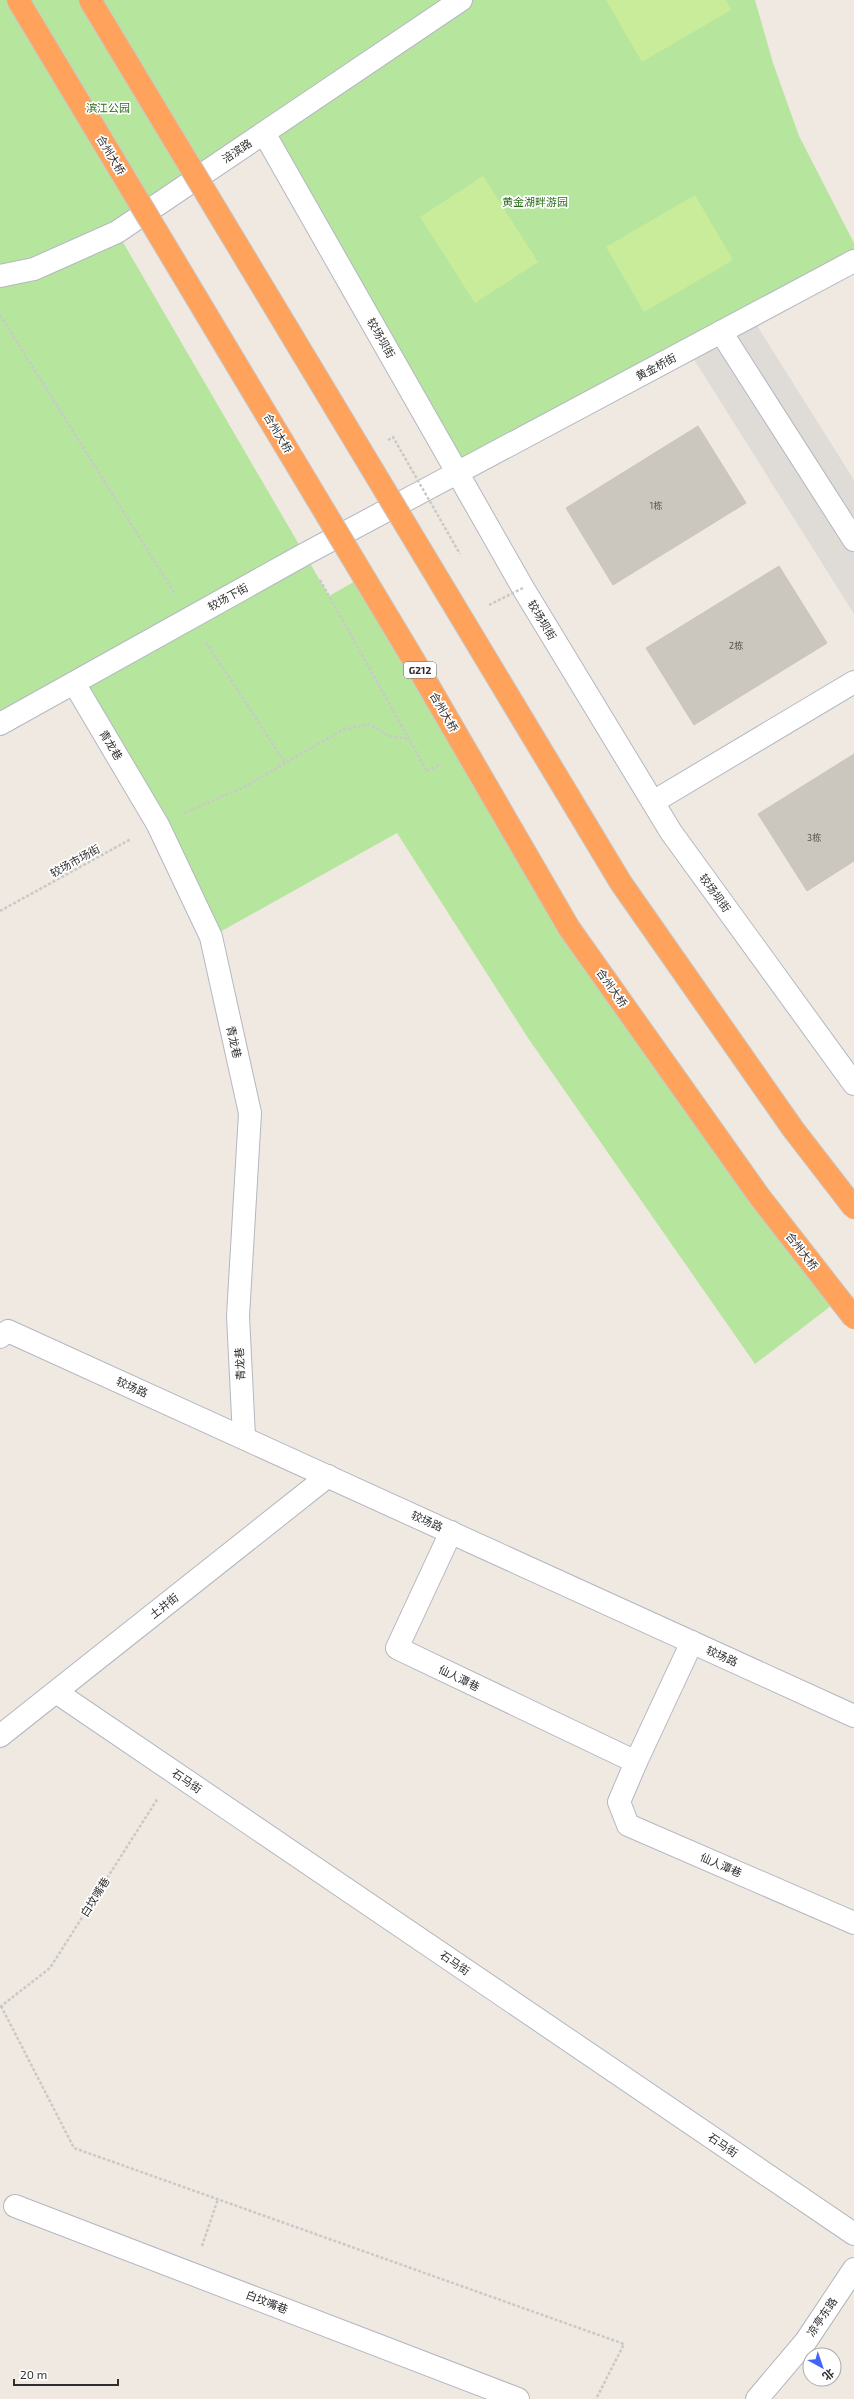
<svg xmlns="http://www.w3.org/2000/svg" width="854" height="2399" viewBox="0 0 854 2399" font-family="'Exo 2','Noto Sans SC',sans-serif">
<style>
.green{fill:#b6e59e}
.pitch{fill:#c9ec9a}
.plaza{fill:#dfdcd8}
.building{fill:#cbc7bf;stroke:#cbc5ba}
.lines{fill:none;stroke-linecap:round;stroke-linejoin:round}
.street-casing{stroke:#b4b7c1;stroke-width:24}
.secondary-casing{stroke:#b4b7c1;stroke-width:24}
.path{stroke:#c9c9c9;stroke-width:2.5;stroke-dasharray:3 2;stroke-linecap:butt}
.street{stroke:#fff;stroke-width:22}
.secondary{stroke:#fff;stroke-width:22}
.highway-bridge-casing{stroke:#c9c9c9;stroke-width:24;stroke-linecap:butt}
.path-bridge{stroke:#c9c9c9;stroke-width:2.5;stroke-dasharray:3 2;stroke-linecap:butt}
.highway-bridge{stroke:#ffa35c;stroke-width:22}
.labels{text-anchor:middle;stroke-width:3.5;stroke-linejoin:round;paint-order:stroke}
.number-label{font-size:9px;fill:#555452}
.shield{fill:#fff;stroke:#6d6d6d;stroke-width:1}
.shield-label{font-size:10px;font-weight:bold;fill:#2e2e2e}
.park-label{font-size:11px;fill:#2c6e1b;stroke:#fff}
.street-label{font-size:11px;fill:#2e2e2e;stroke:#fff}
</style>
<rect width="100%" height="100%" fill="#efe9e1"/>
<path class="green" d="M0,0H755L773,63L799,136L854,243V261L457,473L264,133L117,232L329,596L364,576L569,928L840,1299L755,1364L528,1038L397,833L211,937L74,683L0,724Z"/>
<g class="pitch">
<path d="M606,0H726L731,10L642,62Z"/>
<path d="M483,176L538,262L475,303L420,217Z"/>
<path d="M695,195L733,260L644,312L606,247Z"/>
</g>
<path class="plaza" d="M751,316L854,480V614L688,350Z"/>
<g class="building">
<path d="M698,426L746,503L613,585L566,508Z"/>
<path d="M779,566L827,643L694,725L646,648Z"/>
<path d="M854,754V861L807,891L758,814Z"/>
</g>
<g class="lines">
<g class="street-casing">
<g id="street">
<path d="M264,133L523,588L671,832L854,1084"/>
<path d="M721,332L854,540"/>
<path d="M74,683L158,825L211,937L250,1113L238,1316L244,1437"/>
<path d="M0,724L305,554L854,261"/>
<path d="M653,802L854,682"/>
<path d="M451,1532L397,1648L636,1762L692,1642"/>
<path d="M56,1692L854,2234"/>
<path d="M0,1736L328,1476"/>
<path d="M636,1762L619,1802L628,1825L854,1923"/>
<path d="M15,2206L518,2399"/>
<path d="M757,2399L806,2341L854,2269"/>
</g>
</g>
<g class="secondary-casing">
<g id="secondary">
<path d="M0,276L34,269L117,232L461,0"/>
<path d="M0,1337L8,1331L854,1716"/>
</g>
</g>
<g class="path">
<path d="M0,315L175,594"/>
<path d="M320,580L427,771"/>
<path d="M206,642L285,763"/>
<path d="M184,813L246,786L342,730L369,724L389,736L409,739"/>
<path d="M0,911L131,839"/>
<path d="M1,2006L74,2148L624,2344L596,2399"/>
<path d="M0,2007L50,1968L158,1798"/>
<path d="M202,2246L218,2199"/>
</g>
<use href="#street" class="street"/>
<use href="#secondary" class="secondary"/>
<g class="highway-bridge-casing">
<g id="highway-bridge">
<path d="M18,0L413,659L569,928L759,1196L854,1318"/>
<path d="M90,0L621,883L793,1129L854,1208"/>
</g>
</g>
<g class="path-bridge">
<path d="M388,440L393,437L460,554"/>
<path d="M489,605L523,588"/>
<path d="M427,771L441,764"/>
</g>
<use href="#highway-bridge" class="highway-bridge"/>
</g>
<g class="labels">
<g class="number-label">
<text x="656" y="509">1栋</text>
<text x="736" y="649">2栋</text>
<text x="814" y="841">3栋</text>
</g>
<rect class="shield" x="404" y="662" width="32" height="16" rx="3"/>
<g class="shield-label">
<text x="420" y="674">G212</text>
</g>
<g class="park-label">
<text x="108" y="112">滨江公园</text>
<text x="535" y="206">黄金湖畔游园</text>
</g>
<g class="street-label">
<text transform="translate(237 151) rotate(-34)" y="4">涪滨路</text>
<text transform="translate(111 155) rotate(59)" y="4">合州大桥</text>
<text transform="translate(381 338) rotate(60)" y="4">较场坝街</text>
<text transform="translate(656 367) rotate(-28)" y="4">黄金桥街</text>
<text transform="translate(278 433) rotate(59)" y="4">合州大桥</text>
<text transform="translate(228 597) rotate(-29)" y="4">较场下街</text>
<text transform="translate(542 620) rotate(59)" y="4">较场坝街</text>
<text transform="translate(444 712) rotate(60)" y="4">合州大桥</text>
<text transform="translate(111 745) rotate(59)" y="4">青龙巷</text>
<text transform="translate(75 861) rotate(-29)" y="4">较场市场街</text>
<text transform="translate(715 893) rotate(54)" y="4">较场坝街</text>
<text transform="translate(612 988) rotate(55)" y="4">合州大桥</text>
<text transform="translate(234 1042) rotate(77)" y="4">青龙巷</text>
<text transform="translate(802 1251) rotate(52)" y="4">合州大桥</text>
<text transform="translate(240 1364) rotate(-93)" y="4">青龙巷</text>
<text transform="translate(132 1387) rotate(24)" y="4">较场路</text>
<text transform="translate(427 1521) rotate(24)" y="4">较场路</text>
<text transform="translate(164 1606) rotate(-38)" y="4">土井街</text>
<text transform="translate(722 1656) rotate(24)" y="4">较场路</text>
<text transform="translate(459 1678) rotate(26)" y="4">仙人潭巷</text>
<text transform="translate(187 1781) rotate(34)" y="4">石马街</text>
<text transform="translate(721 1865) rotate(23)" y="4">仙人潭巷</text>
<text transform="translate(95 1897) rotate(-58)" y="4">白坟嘴巷</text>
<text transform="translate(455 1963) rotate(34)" y="4">石马街</text>
<text transform="translate(723 2145) rotate(34)" y="4">石马街</text>
<text transform="translate(267 2302) rotate(21)" y="4">白坟嘴巷</text>
<text transform="translate(822 2317) rotate(-56)" y="4">凉亭东路</text>
</g>
</g>
<g transform="translate(822 2367) rotate(140)"><circle r="19" fill="#ffffff" stroke="#ababab"/>
<path d="M0-3L7 15L0 10L-7 15Z" fill="#4264fb"/>
<text y="-6" font-size="11" font-weight="bold" text-anchor="middle" fill="#2e2e2e">北</text>
</g>
<path d="M14 2379v6h104v-6" fill="none" stroke="#2e2e2e" stroke-width="2"/>
<text x="20" y="2379" font-size="12" fill="#2e2e2e" stroke="#ffffff" stroke-width="3" paint-order="stroke">20 m</text>
</svg>
